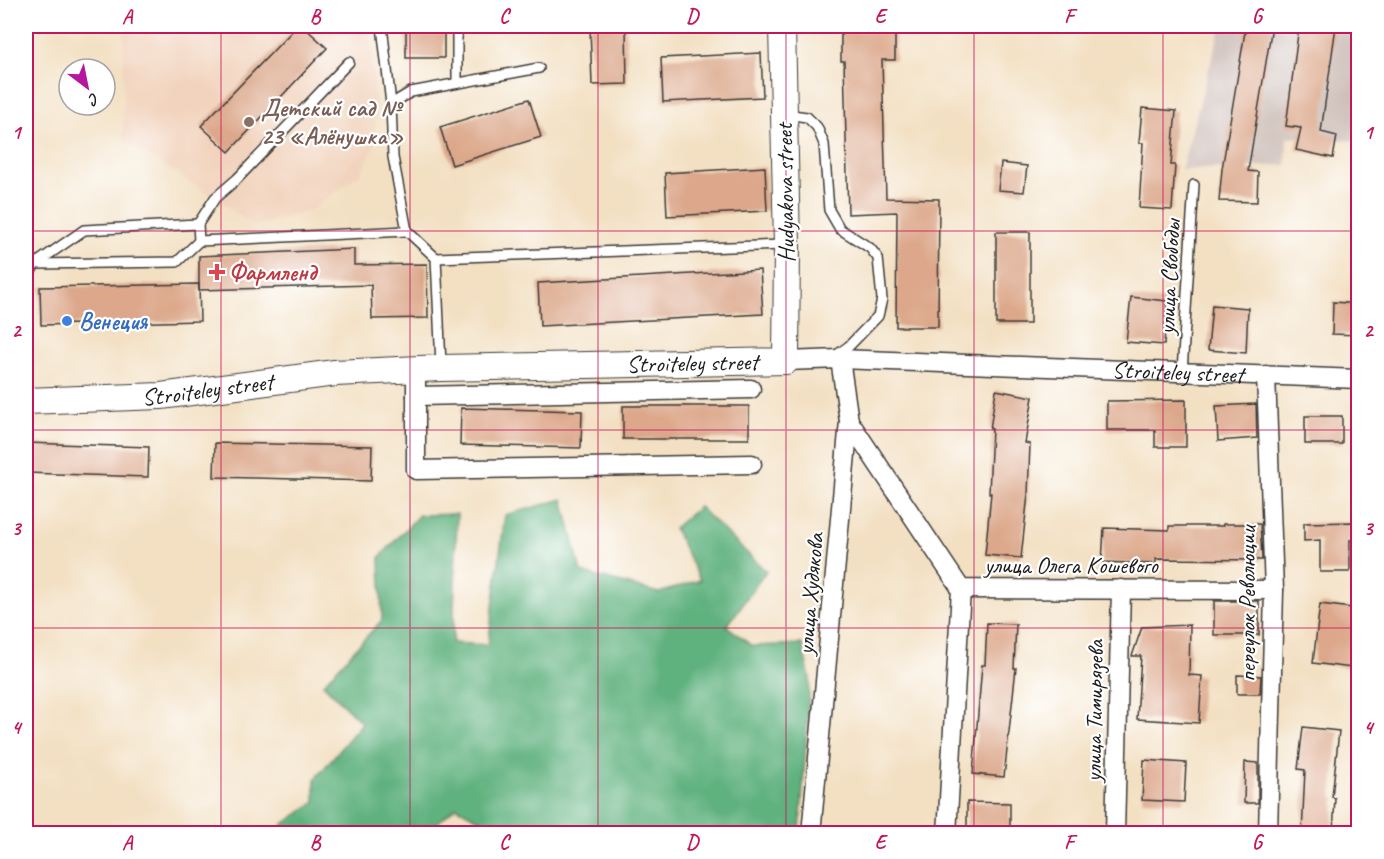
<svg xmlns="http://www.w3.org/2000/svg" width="1384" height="859" viewBox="0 0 1384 859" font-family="Caveat,sans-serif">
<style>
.built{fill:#f2d4be}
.industrial{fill:#cfc0ba}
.forest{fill:#5fb17e;stroke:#3e664d;stroke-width:1.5}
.building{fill:#dca78a}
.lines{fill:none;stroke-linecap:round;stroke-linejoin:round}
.lane-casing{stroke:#3c3935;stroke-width:12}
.street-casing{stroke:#3c3935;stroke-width:21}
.secondary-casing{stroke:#3c3935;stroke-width:28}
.lane{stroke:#fff;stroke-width:9}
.street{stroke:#fff;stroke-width:18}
.secondary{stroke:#fff;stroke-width:26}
.grid{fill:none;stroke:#c2185b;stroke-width:1.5;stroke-opacity:0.55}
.education-dot{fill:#8d6e63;stroke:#fff;stroke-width:2}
.health-dot{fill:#e0444e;stroke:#fff;stroke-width:2}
.shop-dot{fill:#3f7fe0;stroke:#fff;stroke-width:2}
.labels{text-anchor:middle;stroke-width:4.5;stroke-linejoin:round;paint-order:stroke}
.education-label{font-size:24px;font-weight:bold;fill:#785e54;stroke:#fff;text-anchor:start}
.street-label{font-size:24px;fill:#1c1c1c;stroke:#fff}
.health-label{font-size:24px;font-weight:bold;fill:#be3a42;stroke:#fff;text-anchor:start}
.shop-label{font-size:24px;font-weight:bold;fill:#366cbe;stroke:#fff;text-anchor:start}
.neatline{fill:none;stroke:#c2185b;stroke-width:2}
.grid-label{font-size:20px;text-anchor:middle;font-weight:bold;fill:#c2185b}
</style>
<rect width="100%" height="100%" fill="#fff"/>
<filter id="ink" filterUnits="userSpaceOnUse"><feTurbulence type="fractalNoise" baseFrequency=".0167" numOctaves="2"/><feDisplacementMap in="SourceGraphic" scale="12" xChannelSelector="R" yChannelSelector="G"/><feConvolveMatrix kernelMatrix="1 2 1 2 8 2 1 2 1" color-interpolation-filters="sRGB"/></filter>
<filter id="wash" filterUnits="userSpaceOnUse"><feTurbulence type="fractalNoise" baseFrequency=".008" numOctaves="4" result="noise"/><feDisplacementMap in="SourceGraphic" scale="24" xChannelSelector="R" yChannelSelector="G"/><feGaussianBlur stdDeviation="1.35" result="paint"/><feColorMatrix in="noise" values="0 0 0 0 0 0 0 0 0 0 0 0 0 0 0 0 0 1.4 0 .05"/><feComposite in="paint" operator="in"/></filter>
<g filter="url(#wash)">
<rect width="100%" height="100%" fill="#f3e0c3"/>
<path class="built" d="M124,26H370L376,103L374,146L362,173L311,210L254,226L215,198L123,140Z"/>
<path class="industrial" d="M1221,26H1358V141L1287,137L1286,165L1181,170Z"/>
<path class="forest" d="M563,499L581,572L659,593L700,580L674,528L699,507L766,571L727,626L752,646L802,644L810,678L800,833H500L492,826L456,807L426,833H283L282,825L315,802V779L362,723L323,684L382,620L380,557L419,515L457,514L453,643L488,645L505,515Z"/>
<g id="blocks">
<g class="building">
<path d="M297,26H303L327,48L229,152L201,126Z"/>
<rect x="406" y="26" width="38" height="32"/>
<path d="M590,26H626L627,84L592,85Z"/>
<path d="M895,26V60H882L886,198L939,199L938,327H896L897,212L848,214L844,61H841V27Z"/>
<path d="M1246,26H1272L1248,171L1258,172L1257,202L1219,201L1222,169Z"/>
<path d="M1299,26H1336L1321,132L1337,136L1333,158L1296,150L1301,128L1286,126Z"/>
<path d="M761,53L763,97L663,102L661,58Z"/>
<path d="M529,99L541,137L452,165L440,127Z"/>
<path d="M1142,108L1176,111L1171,165H1175L1172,210L1139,208L1143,143H1139Z"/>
<path d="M1001,163L1027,166L1024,192L998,190Z"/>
<path d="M765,167L767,211L667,216L665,173Z"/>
<rect x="996" y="232" width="34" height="92"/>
<path d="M354,249V265L427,264L428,318L372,319L371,285L199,290V256Z"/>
<path d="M760,270L763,314L540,326L538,283Z"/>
<path d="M199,284L200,321L41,325L40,287Z"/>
<path d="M1131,297L1167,301L1164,345L1126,342Z"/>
<path d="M1333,302L1359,304V335L1332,334Z"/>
<path d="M1212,305L1248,308L1246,353L1208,350Z"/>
<path d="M996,390L1033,397L1025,443L1030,444L1028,494L1021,558L985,555L991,493H989L992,429H990Z"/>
<path d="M1186,400V447H1155V430H1107V401Z"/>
<path d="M1256,404L1257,438L1218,441L1216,406Z"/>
<rect x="623" y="406" width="126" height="33"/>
<path d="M461,408L582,411L581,448L460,445Z"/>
<rect x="1305" y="416" width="37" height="28"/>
<path d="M26,443L149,447L148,477L26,473Z"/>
<path d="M215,443L372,446L371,481L214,477Z"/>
<path d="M1355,522V540H1350V572H1320V540L1304,541V523Z"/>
<path d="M1223,524H1260L1262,560L1156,559V564L1102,562L1104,528L1169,530V526H1223Z"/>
<rect x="1214" y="601" width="45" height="34"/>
<path d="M1320,604L1359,609L1352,668L1313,663Z"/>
<path d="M987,623L1016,624L1014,668H1016L1004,777L973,774L982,665H985Z"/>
<path d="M1190,625L1189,675L1202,676L1199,723L1137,719L1141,656H1132L1142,627Z"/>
<path d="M1237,675L1261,676L1260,694H1237Z"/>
<path d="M1303,727L1339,731L1332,797L1335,798L1333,834H1302L1305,770L1298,769Z"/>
<path d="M1144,760L1186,763L1184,802L1142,800Z"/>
<path d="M1245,762L1258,763V803H1244Z"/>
<path d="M967,802L1010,803V834H967Z"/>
</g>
</g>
</g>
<g filter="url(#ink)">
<use href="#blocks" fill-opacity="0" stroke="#3c3935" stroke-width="1.5"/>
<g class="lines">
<g class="lane-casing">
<g id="lane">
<path d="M382,26L391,104L393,157L407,231L436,258L441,365"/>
<path d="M457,83V26"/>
<path d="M391,104L411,92L539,68"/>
<path d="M785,114L807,117L817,127L824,144L829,210L840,229L870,248L878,258L882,299L878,316L849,346L834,357"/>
<path d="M199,241L198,224L215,198L237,179L349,62"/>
<path d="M436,258L784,245"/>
<path d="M35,264L84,230L198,224"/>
<path d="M26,281L35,264L177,262L199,241L407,231"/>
<path d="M1182,372L1194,185"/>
</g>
</g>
<g class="street-casing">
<g id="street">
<path id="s1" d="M786,361L840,359L1358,379"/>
<path d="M416,369V470L752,464"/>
<path d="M1266,375L1274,590L1268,834"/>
<path d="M416,396L751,389"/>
<path d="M849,421L961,589L1274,590"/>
<path d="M811,834L849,421L840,359"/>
<path d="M947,834L961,589"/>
<path d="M1115,834L1121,589"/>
</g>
</g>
<g class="secondary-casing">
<g id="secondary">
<path id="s2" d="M26,401L161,396L335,373L441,368L786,361L787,245L782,26"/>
</g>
</g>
<use href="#lane" class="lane"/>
<use href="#street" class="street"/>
<use href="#secondary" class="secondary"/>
</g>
</g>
<path class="grid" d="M221,26V834M410,26V834M598,26V834M786,26V834M974,26V834M1163,26V834M26,231H1358M26,430H1358M26,628H1358"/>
<circle class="education-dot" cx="249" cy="122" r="6"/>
<path class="health-dot" d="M214 263h6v6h6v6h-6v6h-6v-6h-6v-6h6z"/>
<circle class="shop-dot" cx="67" cy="321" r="6"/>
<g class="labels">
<g class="education-label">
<text x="261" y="116">Детский сад №<tspan x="261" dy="28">23 «Алёнушка»</tspan></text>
</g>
<g class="street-label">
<text transform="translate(785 193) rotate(-91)" y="8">Hudyakova street</text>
<text transform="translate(1169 277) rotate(-87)" y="8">улица Свободы</text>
<text dy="8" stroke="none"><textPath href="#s2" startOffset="668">Stroiteley street</textPath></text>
<text dy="8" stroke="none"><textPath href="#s1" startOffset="392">Stroiteley street</textPath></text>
<text dy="8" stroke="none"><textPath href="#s2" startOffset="182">Stroiteley street</textPath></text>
<text x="1071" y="573">улица Олега Кошевого</text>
<text transform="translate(810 594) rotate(-85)" y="8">улица Худякова</text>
<text transform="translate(1247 604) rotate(-90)" y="8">переулок Революции</text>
<text transform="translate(1094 711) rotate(-89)" y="8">улица Тимирязева</text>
</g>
<g class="health-label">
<text x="229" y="280">Фармленд</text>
</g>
<g class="shop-label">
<text x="79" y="329">Венеция</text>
</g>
</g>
<rect width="1384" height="859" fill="none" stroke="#fff" stroke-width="66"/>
<g transform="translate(87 87) rotate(148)"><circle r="28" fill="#ffffff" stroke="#a4a4a4" stroke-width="1.5"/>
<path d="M0-4.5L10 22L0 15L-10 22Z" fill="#b5179e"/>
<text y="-9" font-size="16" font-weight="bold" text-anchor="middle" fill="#1c1c1c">С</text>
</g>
<rect x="33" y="33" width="1318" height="793" class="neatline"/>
<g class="grid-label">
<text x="127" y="23">A</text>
<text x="315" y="23">B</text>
<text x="504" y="23">C</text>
<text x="692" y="23">D</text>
<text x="880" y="23">E</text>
<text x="1069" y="23">F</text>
<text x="1257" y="23">G</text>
<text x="16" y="139">1</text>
<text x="1368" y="139">1</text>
<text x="16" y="337">2</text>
<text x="1368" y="337">2</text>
<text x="16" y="535">3</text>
<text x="1368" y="535">3</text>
<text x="16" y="734">4</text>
<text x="1368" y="734">4</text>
<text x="127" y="849">A</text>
<text x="315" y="849">B</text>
<text x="504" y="849">C</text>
<text x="692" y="849">D</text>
<text x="880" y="849">E</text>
<text x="1069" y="849">F</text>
<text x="1257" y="849">G</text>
</g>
</svg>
